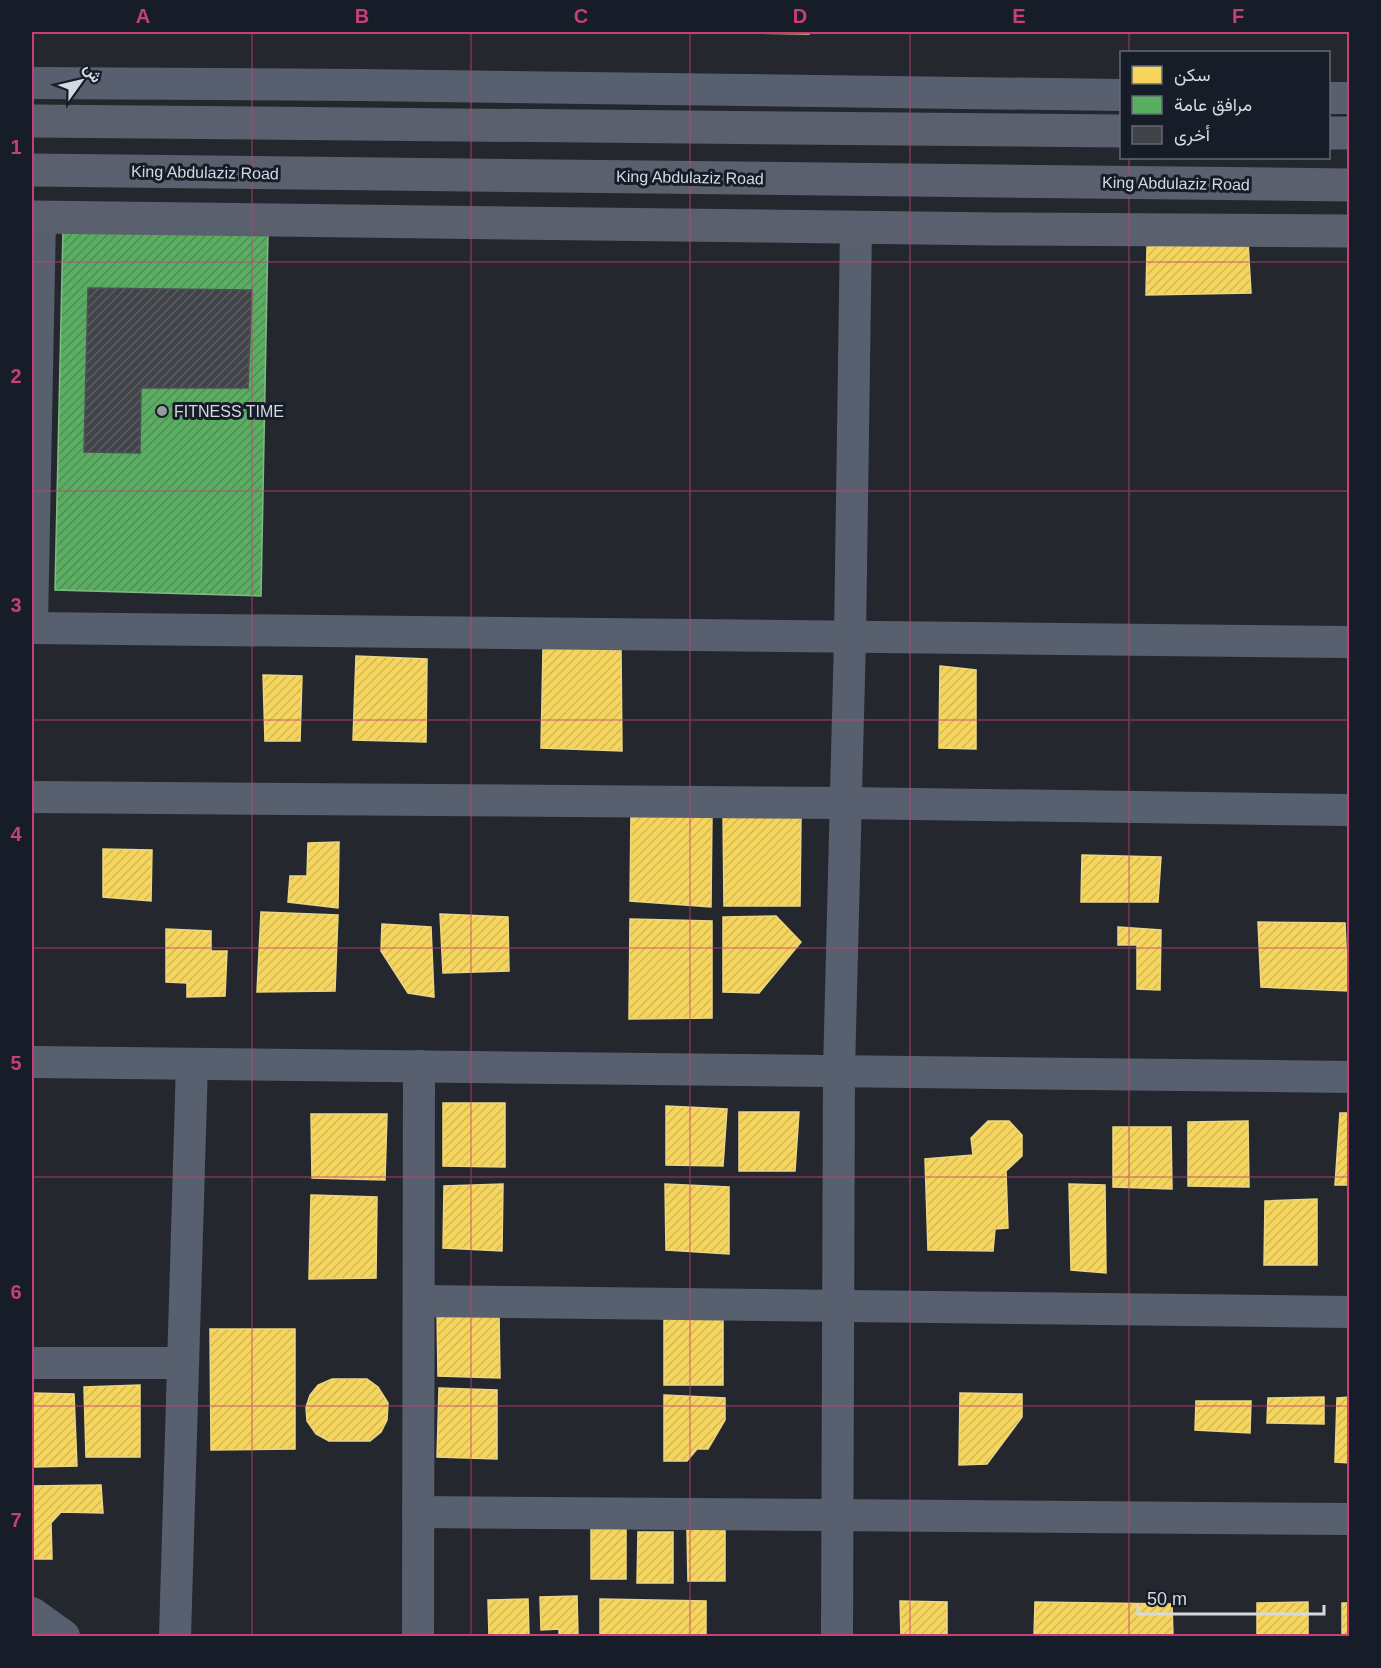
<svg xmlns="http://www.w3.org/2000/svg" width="1381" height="1668" viewBox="0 0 1381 1668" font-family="Helvetica,Vazirmatn,sans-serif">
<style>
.homes{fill:url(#homes-hatch);stroke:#ecd684;stroke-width:1.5}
.public{fill:url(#public-hatch);stroke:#7fbb87;stroke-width:1.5}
.building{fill:url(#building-hatch);stroke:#4d5156;stroke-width:1.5}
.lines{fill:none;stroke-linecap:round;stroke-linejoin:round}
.minor{stroke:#58606f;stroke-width:32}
.major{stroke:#5a606e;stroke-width:33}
.grid{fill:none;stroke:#c63f76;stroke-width:1.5;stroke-opacity:0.55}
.poi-dot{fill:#979ca2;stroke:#171d28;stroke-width:2}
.labels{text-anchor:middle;stroke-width:6;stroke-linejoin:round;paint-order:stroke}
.street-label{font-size:16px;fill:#d5dae1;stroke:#171d28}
.poi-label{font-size:16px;fill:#d5dae1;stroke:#171d28;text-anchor:start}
.neatline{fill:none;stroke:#c63f76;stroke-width:2}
.grid-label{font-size:20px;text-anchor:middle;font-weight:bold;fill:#c63f76}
</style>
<defs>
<pattern id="homes-hatch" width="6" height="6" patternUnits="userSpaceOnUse" patternTransform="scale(1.5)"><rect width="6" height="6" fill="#f6d55c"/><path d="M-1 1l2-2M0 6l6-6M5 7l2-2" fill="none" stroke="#d2b757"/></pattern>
<pattern id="public-hatch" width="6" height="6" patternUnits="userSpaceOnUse" patternTransform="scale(1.5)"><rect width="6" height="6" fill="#5aae61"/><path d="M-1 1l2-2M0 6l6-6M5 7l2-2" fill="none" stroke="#528d58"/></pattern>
<pattern id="building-hatch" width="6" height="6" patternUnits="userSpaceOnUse" patternTransform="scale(1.5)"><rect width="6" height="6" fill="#404348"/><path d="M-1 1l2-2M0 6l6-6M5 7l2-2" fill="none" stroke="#5b5e62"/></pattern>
</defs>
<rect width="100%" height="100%" fill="#24282e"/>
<g class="homes">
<path d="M674,32H810L809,34Z"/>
<path d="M1248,242L1251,293L1146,295L1147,247Z"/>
<path d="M543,649L621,650L622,751L541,748Z"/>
<path d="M356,656L427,659L426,742L353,740Z"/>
<path d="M940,666L976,670V749L939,748Z"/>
<path d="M263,675L302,676L300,741H265Z"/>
<path d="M631,811L712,814L711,907L630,901Z"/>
<path d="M723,813L801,816L800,906H724Z"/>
<path d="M339,842L338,908L288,902L290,876H307L308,843Z"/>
<path d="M103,849L152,850L151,901L103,897Z"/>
<path d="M1082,855L1161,857L1158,902H1081Z"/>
<path d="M261,912L338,915L335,991L257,992Z"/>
<path d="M440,914L508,917L509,971L443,973Z"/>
<path d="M776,916L801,942L759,993L723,992V917Z"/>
<path d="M630,919L712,921V1018L629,1019Z"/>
<path d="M1258,922L1345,923L1348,991L1261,987Z"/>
<path d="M382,924L431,927L434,997L408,993L381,951Z"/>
<path d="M1118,927L1161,930L1160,990L1137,989V945H1118Z"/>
<path d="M166,929L211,931V951H227L225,996L187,997V983L166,982Z"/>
<path d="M443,1103H505V1167L443,1166Z"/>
<path d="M666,1106L727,1109L723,1166L666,1165Z"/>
<path d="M739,1112H799L795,1171H739Z"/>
<path d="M1340,1113H1350V1185H1335Z"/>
<path d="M311,1114H387L385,1180L312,1178Z"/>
<path d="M988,1121H1009L1022,1135V1156L1006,1171L1008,1228L995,1229L993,1251L928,1250L925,1159L973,1155L971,1138Z"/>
<path d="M1248,1121L1249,1187L1188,1186V1122Z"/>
<path d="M1113,1127H1171L1172,1189L1113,1187Z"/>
<path d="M503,1184L502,1251L443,1248L444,1186Z"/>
<path d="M665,1184L729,1187V1254L666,1250Z"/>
<path d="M1069,1184L1105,1185L1106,1273L1071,1270Z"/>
<path d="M311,1195L377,1197L376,1278L309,1279Z"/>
<path d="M1317,1199V1265H1264L1265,1201Z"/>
<path d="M437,1311L499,1314L500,1378L438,1376Z"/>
<path d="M664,1317L723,1319V1385H664Z"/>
<path d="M210,1329H295V1449L211,1450Z"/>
<path d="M332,1379H367L378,1387L388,1403L387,1420L381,1432L370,1441H329L316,1434L307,1421L306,1407L310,1395L318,1385Z"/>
<path d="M140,1385V1457H86L84,1387Z"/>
<path d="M439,1388L497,1390V1459L437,1457Z"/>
<path d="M32,1393L74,1394L77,1466L32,1467Z"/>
<path d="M960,1393L1022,1394V1417L987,1464L959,1465Z"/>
<path d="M664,1395L725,1398V1420L708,1449H697L687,1461H664Z"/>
<path d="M1324,1397V1424L1267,1423L1268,1398Z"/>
<path d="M1350,1397V1463L1335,1462L1337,1398Z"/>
<path d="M1196,1401H1251L1250,1433L1195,1430Z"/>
<path d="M101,1485L103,1513L61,1512L51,1523L52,1559H32V1486Z"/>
<rect x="591" y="1529" width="35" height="50"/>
<path d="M687,1529H725V1581H688Z"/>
<path d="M638,1532H673V1583H637Z"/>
<path d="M577,1596L578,1636H559V1629L541,1630L540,1597Z"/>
<path d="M528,1599L529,1636H489L488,1600Z"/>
<path d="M600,1599L706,1601V1636H600Z"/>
<path d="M900,1601L947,1602V1636H901Z"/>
<path d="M1035,1602L1172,1604L1173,1636H1034Z"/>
<path d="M1308,1602V1636H1257V1603Z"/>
<rect x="1342" y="1603" width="8" height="33"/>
</g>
<path class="public" d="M63,229L268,232L261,596L55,590Z"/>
<path class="building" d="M88,288L252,290L248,388H141L140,453L84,452Z"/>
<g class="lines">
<g class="minor">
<path d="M32,83L360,85L1122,95"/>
<path d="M1328,98H1350"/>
<path d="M32,624L40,217"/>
<path d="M32,628L1350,642"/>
<path d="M32,797L846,803L1350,810"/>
<path d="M32,1062L1350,1077"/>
<path d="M419,1301L1350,1312"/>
<path d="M32,1363H183"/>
<path d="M418,1512L1350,1519"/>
<path d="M32,1613L64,1636"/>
<path d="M175,1636L192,1064"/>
<path d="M418,1636L419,1066"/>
<path d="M837,1636L839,1071L850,637L856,228"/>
</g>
<g class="major">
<path d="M32,121L1122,131"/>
<path d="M1328,133H1350"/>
<path d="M32,170L1350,185"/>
<path d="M32,217L999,229L1350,231"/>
</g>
</g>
<path class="grid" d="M252,32V1636M471,32V1636M690,32V1636M910,32V1636M1129,32V52M1129,158V1636M32,262H1350M32,491H1350M32,720H1350M32,948H1350M32,1177H1350M32,1406H1350"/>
<circle class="poi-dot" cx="162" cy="411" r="6"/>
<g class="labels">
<g class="street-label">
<text transform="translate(205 172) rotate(1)" y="6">King Abdulaziz Road</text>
<text transform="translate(690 177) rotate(1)" y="6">King Abdulaziz Road</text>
<text transform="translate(1176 183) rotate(1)" y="6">King Abdulaziz Road</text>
</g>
<g class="poi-label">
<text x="174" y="417">FITNESS TIME</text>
</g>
</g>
<rect width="1381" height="1668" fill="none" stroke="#171d28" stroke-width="66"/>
<rect x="1120" y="51" width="210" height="108" fill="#171d28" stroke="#636972" stroke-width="1.5"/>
<rect x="1132" y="66" width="30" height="18" fill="#f6d55c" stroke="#636972" stroke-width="1.5"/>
<text x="1174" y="81" font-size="18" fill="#d5dae1">سكن</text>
<rect x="1132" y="96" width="30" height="18" fill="#5aae61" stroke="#636972" stroke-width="1.5"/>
<text x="1174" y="111" font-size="18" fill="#d5dae1">مرافق عامة</text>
<rect x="1132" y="126" width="30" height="18" fill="#404348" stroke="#636972" stroke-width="1.5"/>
<text x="1174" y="141" font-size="18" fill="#d5dae1">أخرى</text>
<g transform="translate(81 81) rotate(56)" stroke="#171d28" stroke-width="4.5" paint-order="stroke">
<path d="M0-4.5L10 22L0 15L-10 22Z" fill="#d5dae1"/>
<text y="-9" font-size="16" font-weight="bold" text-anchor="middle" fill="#d5dae1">ش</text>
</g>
<path d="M1138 1605v9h186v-9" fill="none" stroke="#d5dae1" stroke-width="3"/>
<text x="1147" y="1605" font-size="18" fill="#d5dae1" stroke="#171d28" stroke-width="4.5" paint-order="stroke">50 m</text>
<rect x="33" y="33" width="1315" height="1602" class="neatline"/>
<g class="grid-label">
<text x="143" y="23">A</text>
<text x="362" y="23">B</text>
<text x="581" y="23">C</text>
<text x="800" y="23">D</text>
<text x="1019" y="23">E</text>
<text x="1238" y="23">F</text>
<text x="16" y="154">1</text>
<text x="16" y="383">2</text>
<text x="16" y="612">3</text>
<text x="16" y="841">4</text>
<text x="16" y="1070">5</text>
<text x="16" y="1299">6</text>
<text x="16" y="1527">7</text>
</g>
</svg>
